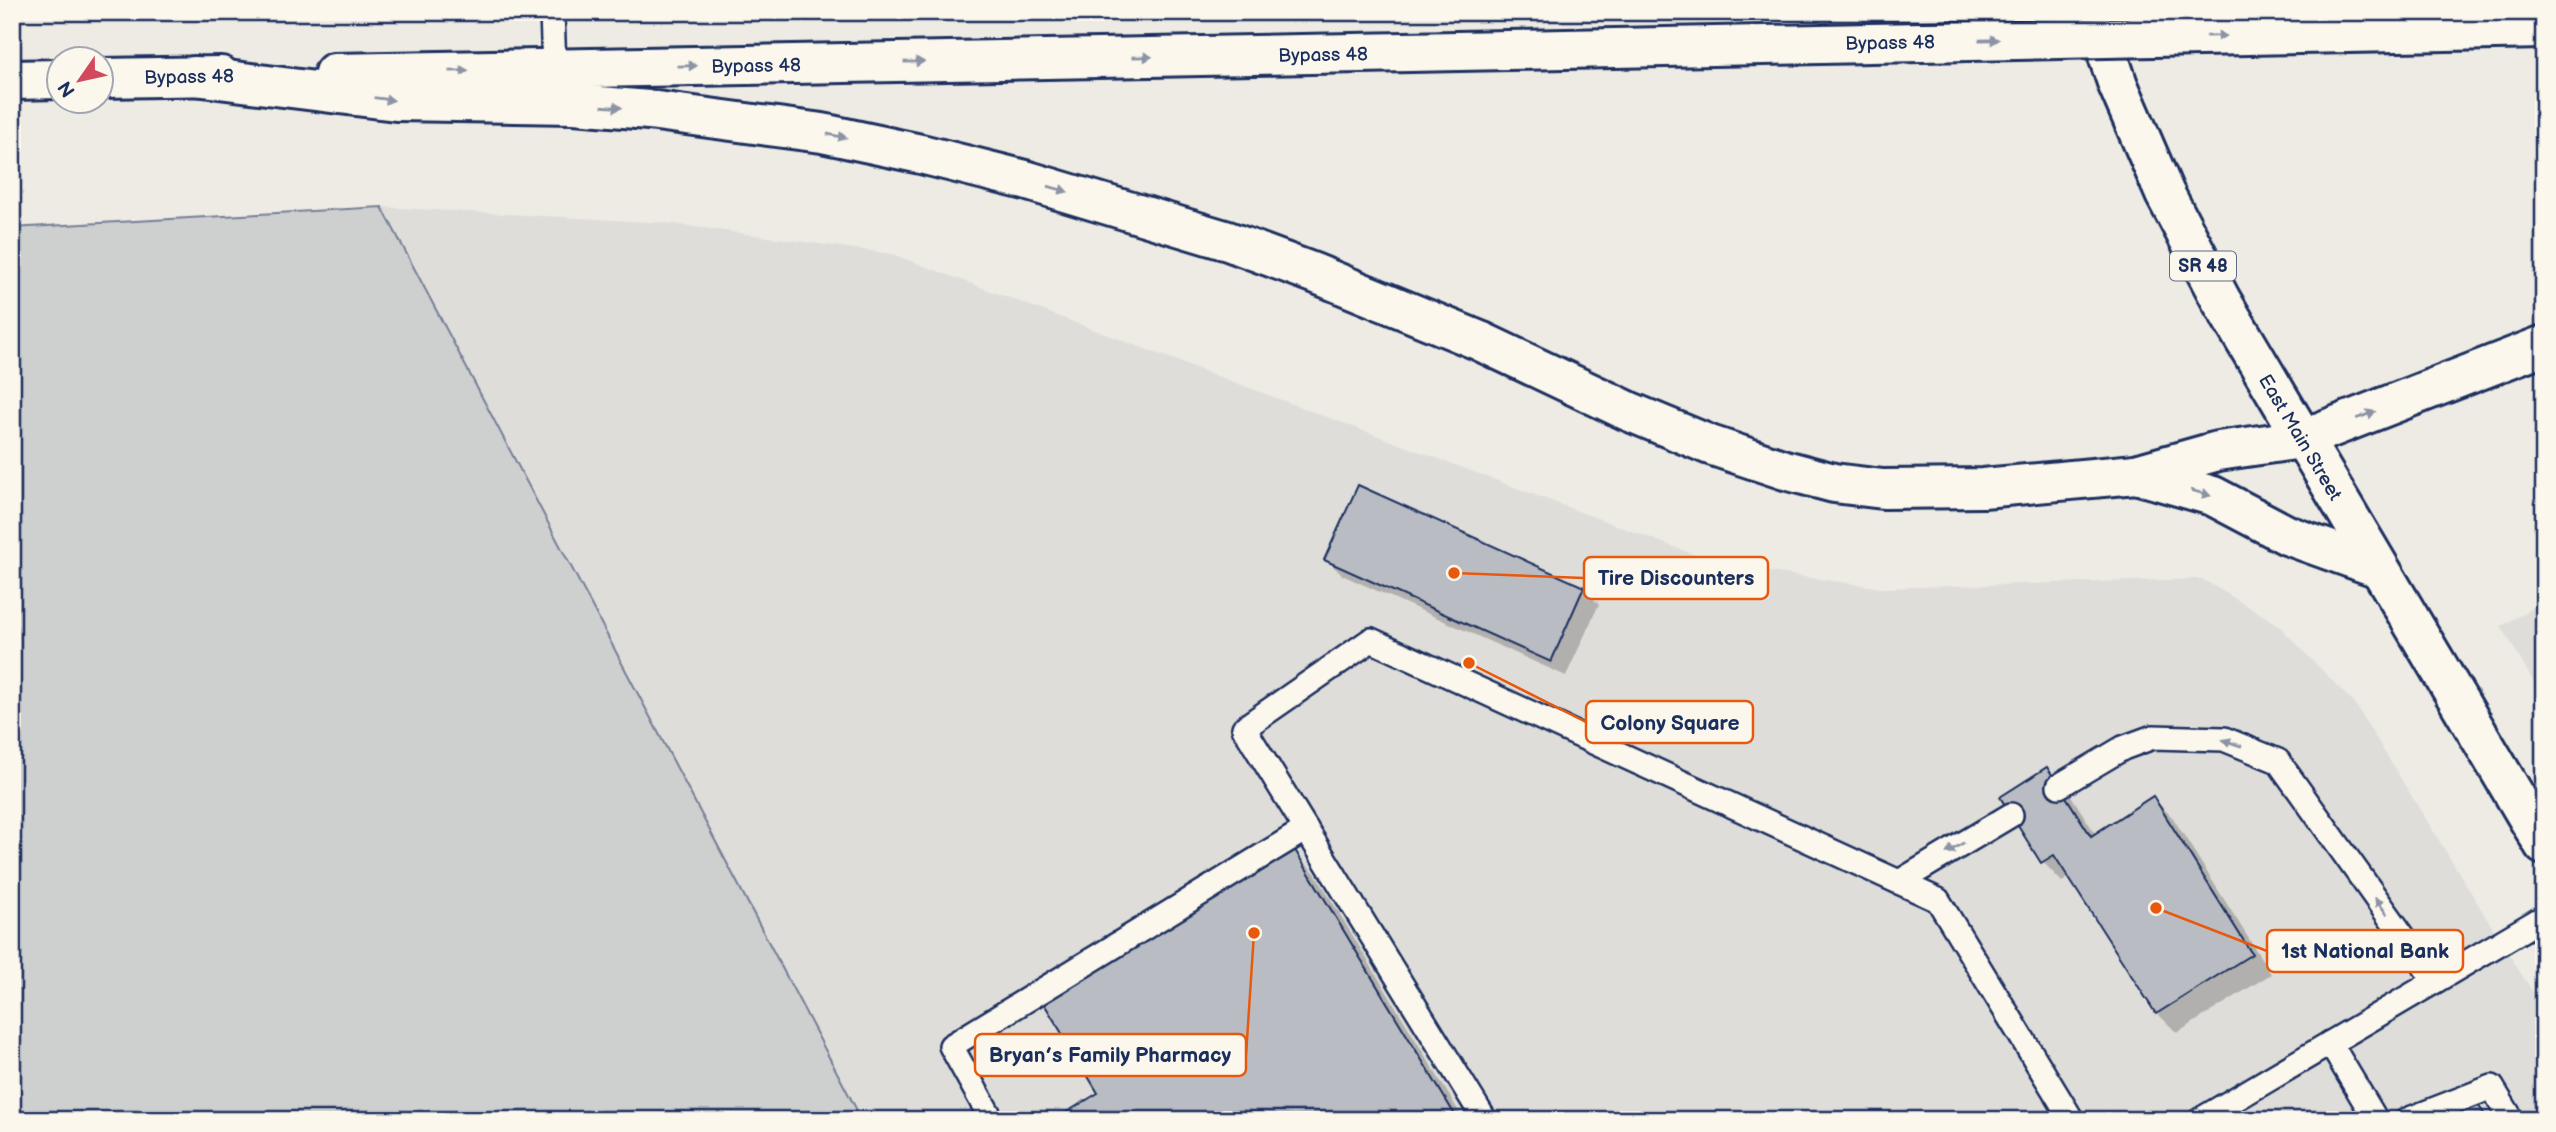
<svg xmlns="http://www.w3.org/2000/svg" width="2556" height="1132" viewBox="0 0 2556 1132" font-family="'Balsamiq Sans',sans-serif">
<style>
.built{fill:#deddda}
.green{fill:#cecfcf;stroke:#747f96;stroke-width:2}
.shadow{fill:#0003}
.building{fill:#b9bcc3;stroke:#1b2f5e;stroke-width:2}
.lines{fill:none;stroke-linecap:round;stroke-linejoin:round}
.service-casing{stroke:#1b2f5e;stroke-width:28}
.primary-casing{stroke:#1b2f5e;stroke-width:44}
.trunk-casing{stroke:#1b2f5e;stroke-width:44}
.service{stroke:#fbf7ec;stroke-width:23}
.primary{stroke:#fbf7ec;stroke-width:38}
.trunk{stroke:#fbf7ec;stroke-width:38}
.trunk-bridge-casing{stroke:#1b2f5e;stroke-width:44;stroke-linecap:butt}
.trunk-bridge{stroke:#fbf7ec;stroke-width:38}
.oneway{fill:#8b93a5}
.labels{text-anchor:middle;stroke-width:7;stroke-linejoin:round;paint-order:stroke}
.shield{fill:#fbf7ec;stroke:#5e6b89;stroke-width:2}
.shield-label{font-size:18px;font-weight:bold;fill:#1b2f5e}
.street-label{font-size:19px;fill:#1b2f5e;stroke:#fbf7ec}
.leader{fill:none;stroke:#e8590c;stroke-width:2.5}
.callout-dot{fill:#e8590c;stroke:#fbf7ec;stroke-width:2.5}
.callout{fill:#fbf7ec;stroke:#e8590c;stroke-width:2.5}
.callout-label{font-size:21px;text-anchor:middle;font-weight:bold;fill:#1b2f5e}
</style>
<rect width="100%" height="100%" fill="#eeebe4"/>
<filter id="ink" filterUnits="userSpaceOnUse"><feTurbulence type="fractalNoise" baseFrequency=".0143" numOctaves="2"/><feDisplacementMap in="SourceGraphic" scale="14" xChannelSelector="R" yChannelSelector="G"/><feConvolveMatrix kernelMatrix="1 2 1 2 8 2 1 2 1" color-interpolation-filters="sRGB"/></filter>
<g filter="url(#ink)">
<g class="built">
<path d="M382,207L667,223L892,254L1722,565L1882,588L2202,579L2276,623L2355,704L2544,1011V1120H862Z"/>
<path d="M2544,601V700L2501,626Z"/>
</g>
<path class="green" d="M382,207L861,1118L862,1120H12V228Z"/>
<g class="shadow">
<path d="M1326,559L1583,589L1599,604L1566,676L1342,575Z"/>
<path d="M2047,769L2067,789L2096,835L2153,798L2173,818L2271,974L2177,1033L2157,1013L2070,877L2062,882L2043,862Z"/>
<path d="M1295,853L1315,873L1464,1120H1058L1100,1094Z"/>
</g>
<g class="building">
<path d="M1358,485L1584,587L1551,662L1324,560Z"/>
<path d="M2047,767L2091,836L2153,796L2252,954L2156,1014L2054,855L2041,863L2000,797Z"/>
<path d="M1295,850L1458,1120H1054L1098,1093L1043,1002Z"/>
<path d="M2479,1106L2488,1120H2429Z"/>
</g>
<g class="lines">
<g class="service-casing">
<g id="service">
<path d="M552,12L554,69"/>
<path d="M2059,786L2123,748L2153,737L2224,739L2278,761L2435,981"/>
<path d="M1899,882L2011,815"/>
<path d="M2330,1043L2376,1120"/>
<path d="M992,1120L951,1046L1306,829"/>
<path d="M1485,1120L1244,728L1371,640L1938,900L2072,1120"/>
<path d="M2200,1120L2544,917"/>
<path d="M2407,1120L2492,1087L2512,1120"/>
</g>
</g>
<g class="primary-casing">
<path id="primary" d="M2093,12L2118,85L2165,194L2221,300L2544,845"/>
</g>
<g class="trunk-casing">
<g id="trunk">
<path d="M2300,34L2544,29"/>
<path d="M334,73L1921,42"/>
<path d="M195,76L396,101L574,104L649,110L822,133L921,154L1025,180L1228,241L1314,273L1480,341L1628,411L1710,445L1785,470L1834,483L1883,489L1983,488L2136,474L2218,451L2302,439L2544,345"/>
<path d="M102,78L221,76"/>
<path d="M12,80L60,79"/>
<path d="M2136,474L2213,496L2287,535L2379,568"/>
</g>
</g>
<use href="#service" class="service"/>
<use href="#primary" class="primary"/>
<use href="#trunk" class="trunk"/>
<g class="trunk-bridge-casing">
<path id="trunk-bridge" d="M1921,42L2300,34"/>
</g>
<use href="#trunk-bridge" class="trunk-bridge"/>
</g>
<defs><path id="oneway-solid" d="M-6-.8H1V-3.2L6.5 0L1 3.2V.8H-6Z" transform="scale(1.75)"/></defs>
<g class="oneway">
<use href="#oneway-solid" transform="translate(2216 36) rotate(-1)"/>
<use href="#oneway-solid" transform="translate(1989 40) rotate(-1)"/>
<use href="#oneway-solid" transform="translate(1142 57) rotate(-1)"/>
<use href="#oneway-solid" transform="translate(914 62) rotate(-1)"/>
<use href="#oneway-solid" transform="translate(687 66) rotate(-1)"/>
<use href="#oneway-solid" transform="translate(459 71) rotate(-1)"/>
<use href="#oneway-solid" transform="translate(384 99) rotate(7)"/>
<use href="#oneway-solid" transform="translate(612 107) rotate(4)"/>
<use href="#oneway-solid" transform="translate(837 136) rotate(12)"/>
<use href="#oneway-solid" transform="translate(1058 189) rotate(16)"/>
<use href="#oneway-solid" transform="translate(2366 415) rotate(-21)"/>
<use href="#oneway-solid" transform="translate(2201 493) rotate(16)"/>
<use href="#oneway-solid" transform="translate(2232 743) rotate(-161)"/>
<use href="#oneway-solid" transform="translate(1955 848) rotate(149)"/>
<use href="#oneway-solid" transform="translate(2381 906) rotate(-126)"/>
</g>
</g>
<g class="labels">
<rect class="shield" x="2170" y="251.5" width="66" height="29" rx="5"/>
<g class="shield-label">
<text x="2203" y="272">SR 48</text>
</g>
<g class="street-label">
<text transform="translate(1890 42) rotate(-1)" y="7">Bypass 48</text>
<text transform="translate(1323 54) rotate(-1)" y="7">Bypass 48</text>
<text transform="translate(756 65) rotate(-1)" y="7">Bypass 48</text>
<text transform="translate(189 76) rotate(-1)" y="7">Bypass 48</text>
<text transform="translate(2301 437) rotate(59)" y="7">East Main Street</text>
</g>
</g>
<path class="leader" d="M1454 573L1584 578M1469 663L1586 722M2156 908L2267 951M1254 933L1246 1055"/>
<g class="callout-dot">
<circle cx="1454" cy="573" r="7"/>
<circle cx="1469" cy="663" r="7"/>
<circle cx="2156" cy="908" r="7"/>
<circle cx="1254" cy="933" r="7"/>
</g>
<g class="callout">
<rect x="1584" y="557" width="184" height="42" rx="7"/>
<rect x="1586" y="701" width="167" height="42" rx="7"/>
<rect x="2267" y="930" width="196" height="42" rx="7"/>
<rect x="975" y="1034" width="271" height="42" rx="7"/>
</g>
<g class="callout-label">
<text x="1676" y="585">Tire Discounters</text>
<text x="1670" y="730">Colony Square</text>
<text x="2365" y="958">1st National Bank</text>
<text x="1110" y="1062">Bryan’s Family Pharmacy</text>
</g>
<rect width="2556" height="1132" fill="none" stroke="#fbf7ec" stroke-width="42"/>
<rect x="21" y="21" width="2514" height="1090" fill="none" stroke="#1b2f5e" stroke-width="2.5" filter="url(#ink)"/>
<g transform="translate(80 80) rotate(236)"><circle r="33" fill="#fbf7ec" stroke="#a1a7b3" stroke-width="2"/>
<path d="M0-5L12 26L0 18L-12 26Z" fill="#d1495b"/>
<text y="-10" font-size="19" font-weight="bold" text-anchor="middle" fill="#1b2f5e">N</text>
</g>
</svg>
